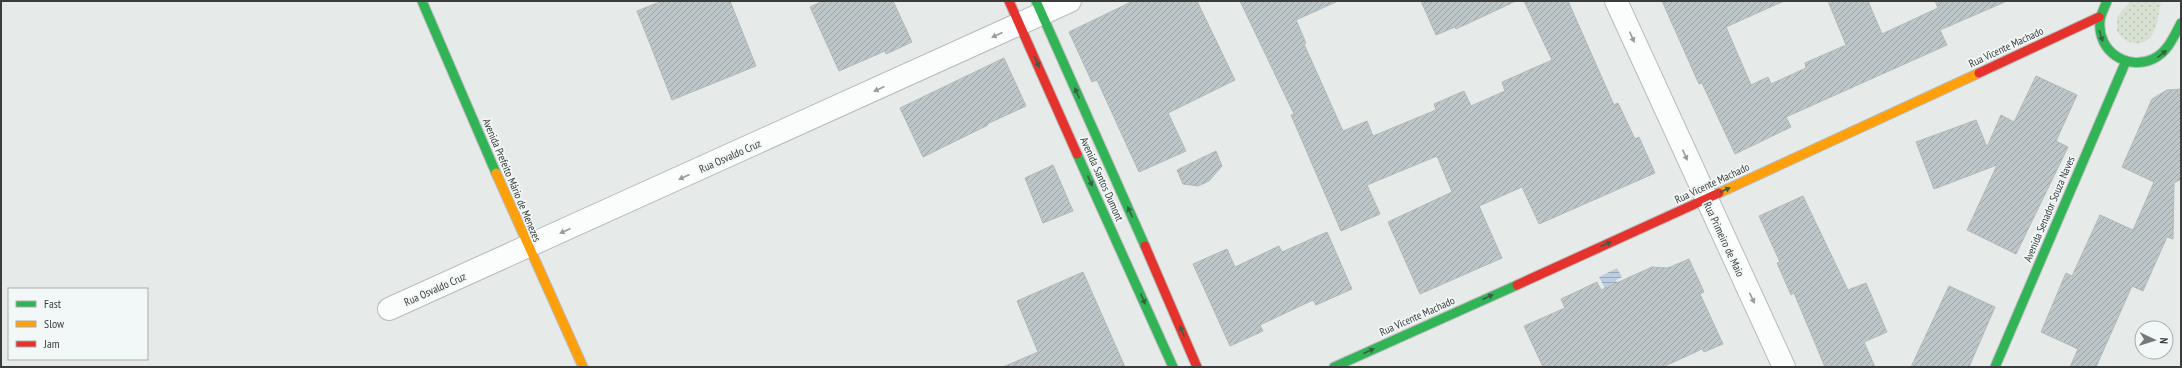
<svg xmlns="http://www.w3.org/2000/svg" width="2182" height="368" viewBox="0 0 2182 368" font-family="'PT Sans Narrow',sans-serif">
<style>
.grass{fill:url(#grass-dots)}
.water{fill:url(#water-rules)}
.building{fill:url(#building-hatch);stroke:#b5b8b8}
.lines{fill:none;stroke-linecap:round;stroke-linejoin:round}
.street-casing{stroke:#b8bbba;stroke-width:24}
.fast-casing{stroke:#b8bbba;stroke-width:11}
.slow-casing{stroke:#b8bbba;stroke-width:11}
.jam-casing{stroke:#b8bbba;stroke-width:11}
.street{stroke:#fbfcfc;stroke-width:22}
.fast{stroke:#30b455;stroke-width:9}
.slow{stroke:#ff9f0a;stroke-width:9}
.jam{stroke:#e5322d;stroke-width:9}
.oneway{fill:#9a9c9c}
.oneway2{fill:#376144}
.labels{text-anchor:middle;stroke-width:3.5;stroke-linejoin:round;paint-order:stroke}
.street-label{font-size:11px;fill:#3a3d3c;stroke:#f2f8f7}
</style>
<defs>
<pattern id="grass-dots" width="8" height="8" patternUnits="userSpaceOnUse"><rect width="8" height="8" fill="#d7e1d2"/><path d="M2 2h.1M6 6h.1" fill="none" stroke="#b9c2b5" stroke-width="1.8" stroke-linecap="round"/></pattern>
<pattern id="water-rules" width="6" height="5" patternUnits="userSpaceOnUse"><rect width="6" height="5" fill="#bccfe1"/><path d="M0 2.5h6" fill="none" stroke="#9aa9b8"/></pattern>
<pattern id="building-hatch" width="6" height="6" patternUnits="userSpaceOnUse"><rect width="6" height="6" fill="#bdc6c8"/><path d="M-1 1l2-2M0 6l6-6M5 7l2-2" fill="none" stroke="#9ba2a4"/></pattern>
</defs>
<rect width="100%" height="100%" fill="#e6eae9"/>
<path class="grass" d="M2131,1H2161C2158,17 2157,46 2134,43C2127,42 2121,38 2117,31V17Z"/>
<path class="water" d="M1617,268L1622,277L1616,280L1623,294L1611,300L1599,277Z"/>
<g class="building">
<path d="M662,1H730L756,66L672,100L637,11Z"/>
<path d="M823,1H893L912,42L886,54L885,51L839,71L810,7Z"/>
<path d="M1133,1H1197L1235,80L1168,113L1186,151L1139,172L1097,80L1092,82L1069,32Z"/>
<path d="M1240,1H1338L1296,20L1306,43L1304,44L1343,131L1367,121L1373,136L1436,110L1434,104L1464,91L1471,106L1505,91L1502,82L1552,60L1524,1H1568L1614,105L1618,103L1635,139L1639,137L1655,173L1539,224L1522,187L1479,206L1502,258L1420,294L1388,222L1452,192L1437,156L1367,185L1380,214L1341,231L1291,115L1294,114Z"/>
<path d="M1421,1H1516L1456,29L1455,27L1436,35Z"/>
<path d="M1662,1H1784L1726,27L1751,85L1768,77L1771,84L1806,68L1805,63L1846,45L1828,1H1868L1882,34L1938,8L1935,1H2007L1940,30L1947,45L1786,117L1791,127L1735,154L1702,83L1699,84Z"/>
<path d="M1004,58L1026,106L987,124L988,125L923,157L900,108Z"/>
<path d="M2036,76L2077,95L2056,141L2068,147L2016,254L1967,230L1997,165L1934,189L1916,142L1976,120L1987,147L2001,115L2014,122Z"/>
<path d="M2181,89V179L2174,183L2173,239L2167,237L2143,291L2132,286L2096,367H2070L2078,349L2041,332L2066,273L2072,276L2100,215L2133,230L2154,182L2122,167L2152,99L2167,90Z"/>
<path d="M1216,151L1222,166L1209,181L1198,186L1183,184L1177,170Z"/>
<path d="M1053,165L1073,211L1043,223L1025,178Z"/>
<path d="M1803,196L1848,290L1866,283L1887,332L1864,342L1875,367H1825L1794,293L1791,295L1777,263L1780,262L1759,216Z"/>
<path d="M1327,232L1352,289L1316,305L1313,300L1260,325L1263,331L1230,346L1193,264L1227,249L1235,267L1279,246L1282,252Z"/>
<path d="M1689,259L1704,292L1700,294L1723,344L1704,352L1702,349L1663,367H1543L1524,326L1565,308L1561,299L1597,282L1601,290L1652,267L1668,268Z"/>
<path d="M1083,272L1125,367H1003L1038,352L1017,301Z"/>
<path d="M1949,286L1995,307L1969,367H1911Z"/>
</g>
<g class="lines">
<g class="street-casing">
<g id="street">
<path d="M1616,1L1784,367"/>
<path d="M389,309L1070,1"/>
</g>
</g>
<g class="fast-casing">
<g id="fast">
<path d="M422,1L496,173"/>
<path d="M1036,1L1145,246"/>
<path d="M2107,1C2105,7 2100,15 2100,21C2097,51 2127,71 2153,59C2168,52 2174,36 2181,23"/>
<path d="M1077,154L1173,367"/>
<path d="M1334,367L1517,285"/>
<path d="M1995,367L2126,61"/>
</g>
</g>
<g class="slow-casing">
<g id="slow">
<path d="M496,173L583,367"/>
<path d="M1719,193L1979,73"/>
</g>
</g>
<g class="jam-casing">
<g id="jam">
<path d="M1009,1L1077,154"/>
<path d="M1979,73L2099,17"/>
<path d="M1145,246L1197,367"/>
<path d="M1517,285L1719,193"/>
</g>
</g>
<use href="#street" class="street"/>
<use href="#fast" class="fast"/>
<use href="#slow" class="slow"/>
<use href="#jam" class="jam"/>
</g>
<defs><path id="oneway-solid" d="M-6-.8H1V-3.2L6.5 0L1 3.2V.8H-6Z"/></defs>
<g class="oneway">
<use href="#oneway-solid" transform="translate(997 35) rotate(156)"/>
<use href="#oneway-solid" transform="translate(1632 37) rotate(66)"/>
<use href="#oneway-solid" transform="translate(879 89) rotate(156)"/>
<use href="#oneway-solid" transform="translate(1685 155) rotate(66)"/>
<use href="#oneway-solid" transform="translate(684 177) rotate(156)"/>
<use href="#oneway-solid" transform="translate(565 231) rotate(156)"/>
<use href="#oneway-solid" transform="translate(1752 298) rotate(65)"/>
</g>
<g class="oneway2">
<use href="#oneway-solid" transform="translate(2101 36) rotate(73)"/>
<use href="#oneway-solid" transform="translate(2162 54) rotate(-38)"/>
<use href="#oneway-solid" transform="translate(1037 62) rotate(66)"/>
<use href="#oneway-solid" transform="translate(1077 93) rotate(-114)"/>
<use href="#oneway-solid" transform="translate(1090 181) rotate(66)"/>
<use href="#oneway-solid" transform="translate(1725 190) rotate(-25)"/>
<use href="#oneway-solid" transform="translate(1130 212) rotate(-114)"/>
<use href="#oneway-solid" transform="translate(1606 244) rotate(-24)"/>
<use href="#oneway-solid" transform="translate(1488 297) rotate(-24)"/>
<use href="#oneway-solid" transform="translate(1143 299) rotate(66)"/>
<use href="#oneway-solid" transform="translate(1182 331) rotate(-113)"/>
<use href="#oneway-solid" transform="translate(1369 351) rotate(-24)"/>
</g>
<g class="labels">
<g class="street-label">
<text transform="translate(2006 47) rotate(-25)" y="4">Rua Vicente Machado</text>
<text transform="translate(730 156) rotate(-24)" y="4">Rua Osvaldo Cruz</text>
<text transform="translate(1102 179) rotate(66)" y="4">Avenida Santos Dumont</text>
<text transform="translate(512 180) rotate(67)" y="4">Avenida Prefeito Mário de Menezes</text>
<text transform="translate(1712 183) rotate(-25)" y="4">Rua Vicente Machado</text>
<text transform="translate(2049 209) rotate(-67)" y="4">Avenida Senador Souza Naves</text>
<text transform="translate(1724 239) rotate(65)" y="4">Rua Primeiro de Maio</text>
<text transform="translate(435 289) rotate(-24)" y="4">Rua Osvaldo Cruz</text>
<text transform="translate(1417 316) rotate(-24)" y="4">Rua Vicente Machado</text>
</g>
</g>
<rect width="2182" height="368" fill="none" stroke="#3a3d3c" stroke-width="4"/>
<rect x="8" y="288" width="140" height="72" fill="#f2f8f7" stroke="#a8adac"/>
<rect x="16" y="301" width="20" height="6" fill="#30b455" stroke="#a8adac"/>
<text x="44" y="308" font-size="12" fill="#3a3d3c">Fast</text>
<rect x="16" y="321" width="20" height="6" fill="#ff9f0a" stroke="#a8adac"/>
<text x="44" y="328" font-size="12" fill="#3a3d3c">Slow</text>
<rect x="16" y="341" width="20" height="6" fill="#e5322d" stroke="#a8adac"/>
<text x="44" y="348" font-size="12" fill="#3a3d3c">Jam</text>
<g transform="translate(2154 340) rotate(94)"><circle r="19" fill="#f2f8f7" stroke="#a8adac"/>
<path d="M0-3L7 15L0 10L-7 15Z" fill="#767a79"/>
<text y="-6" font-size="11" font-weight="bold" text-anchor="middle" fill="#3a3d3c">N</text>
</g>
</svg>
